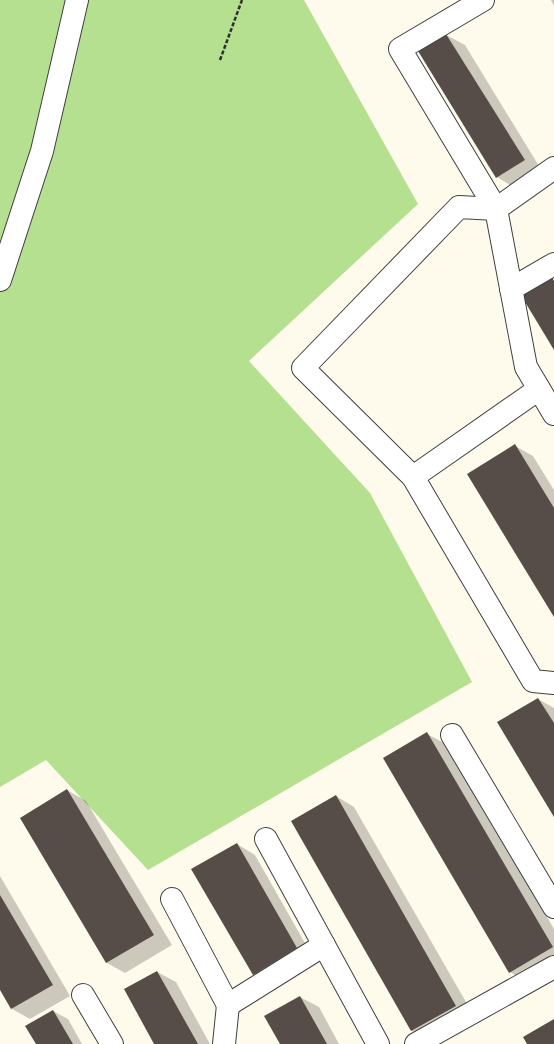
<svg xmlns="http://www.w3.org/2000/svg" width="554" height="1044" viewBox="0 0 554 1044" font-family="Georgia,serif">
<style>
.forest{fill:#b5e08f}
.shadow{fill:#0003}
.building{fill:#564d48}
.lines{fill:none;stroke-linecap:round;stroke-linejoin:round}
.minor-casing{stroke:#404040;stroke-width:24}
.path{stroke:#2f2f2f;stroke-width:2.5;stroke-dasharray:4 2;stroke-linecap:butt}
.minor{stroke:#fff;stroke-width:22}
</style>
<rect width="100%" height="100%" fill="#fffbec"/>
<path class="forest" d="M0,0H304L418,204L249,361L370,493L472,682L148,870L46,760L0,787Z"/>
<g class="shadow">
<path d="M551,0H554V6Z"/>
<path d="M446,35L465,45L542,171L515,188L497,177Z"/>
<path d="M515,446L533,456L554,490V615Z"/>
<path d="M538,699L554,708V815Z"/>
<path d="M427,734L446,744L554,929V968L528,983L510,972Z"/>
<path d="M67,790L86,801L172,945L125,973L107,963L21,818Z"/>
<path d="M336,796L354,807L474,1016L430,1041L412,1031L292,821Z"/>
<path d="M237,844L255,855L314,959L272,985L254,974Z"/>
<path d="M0,876L70,996L30,1019L12,1009L0,988Z"/>
<path d="M157,972L176,982L210,1044H156Z"/>
<path d="M300,997L319,1007L339,1044H281Z"/>
<path d="M53,1011L68,1019L82,1044H37Z"/>
</g>
<g class="building">
<path d="M446,34L525,160L496,178L418,51Z"/>
<path d="M550,274L554,281V350L519,292Z"/>
<path d="M515,444L554,508V617L467,474Z"/>
<path d="M538,698L554,723V817L497,722Z"/>
<path d="M427,732L553,947L509,973L383,758Z"/>
<path d="M67,789L154,935L106,963L20,818Z"/>
<path d="M336,795L456,1006L411,1031L291,821Z"/>
<path d="M237,843L297,948L253,975L191,869Z"/>
<path d="M0,895L53,985L11,1009L0,990Z"/>
<path d="M157,971L198,1044H154L124,989Z"/>
<path d="M300,996L327,1044H280L264,1016Z"/>
<path d="M53,1010L73,1044H36L25,1026Z"/>
<path d="M554,1019V1044H527L523,1037Z"/>
</g>
<g class="lines">
<g class="minor-casing">
<g id="minor">
<path d="M483,0L400,49L496,209L526,367L554,414"/>
<path d="M554,168L496,209L459,207L303,368L413,477L533,681L554,683"/>
<path d="M0,280L42,151L77,0"/>
<path d="M511,289L554,264"/>
<path d="M413,477L539,389"/>
<path d="M452,735L554,907"/>
<path d="M266,839L378,1044"/>
<path d="M172,899L228,1005L324,945"/>
<path d="M83,995L112,1044"/>
<path d="M224,1044L228,1005"/>
<path d="M416,1044L554,967"/>
</g>
</g>
<path class="path" d="M220,60L242,0"/>
<use href="#minor" class="minor"/>
</g>
</svg>
